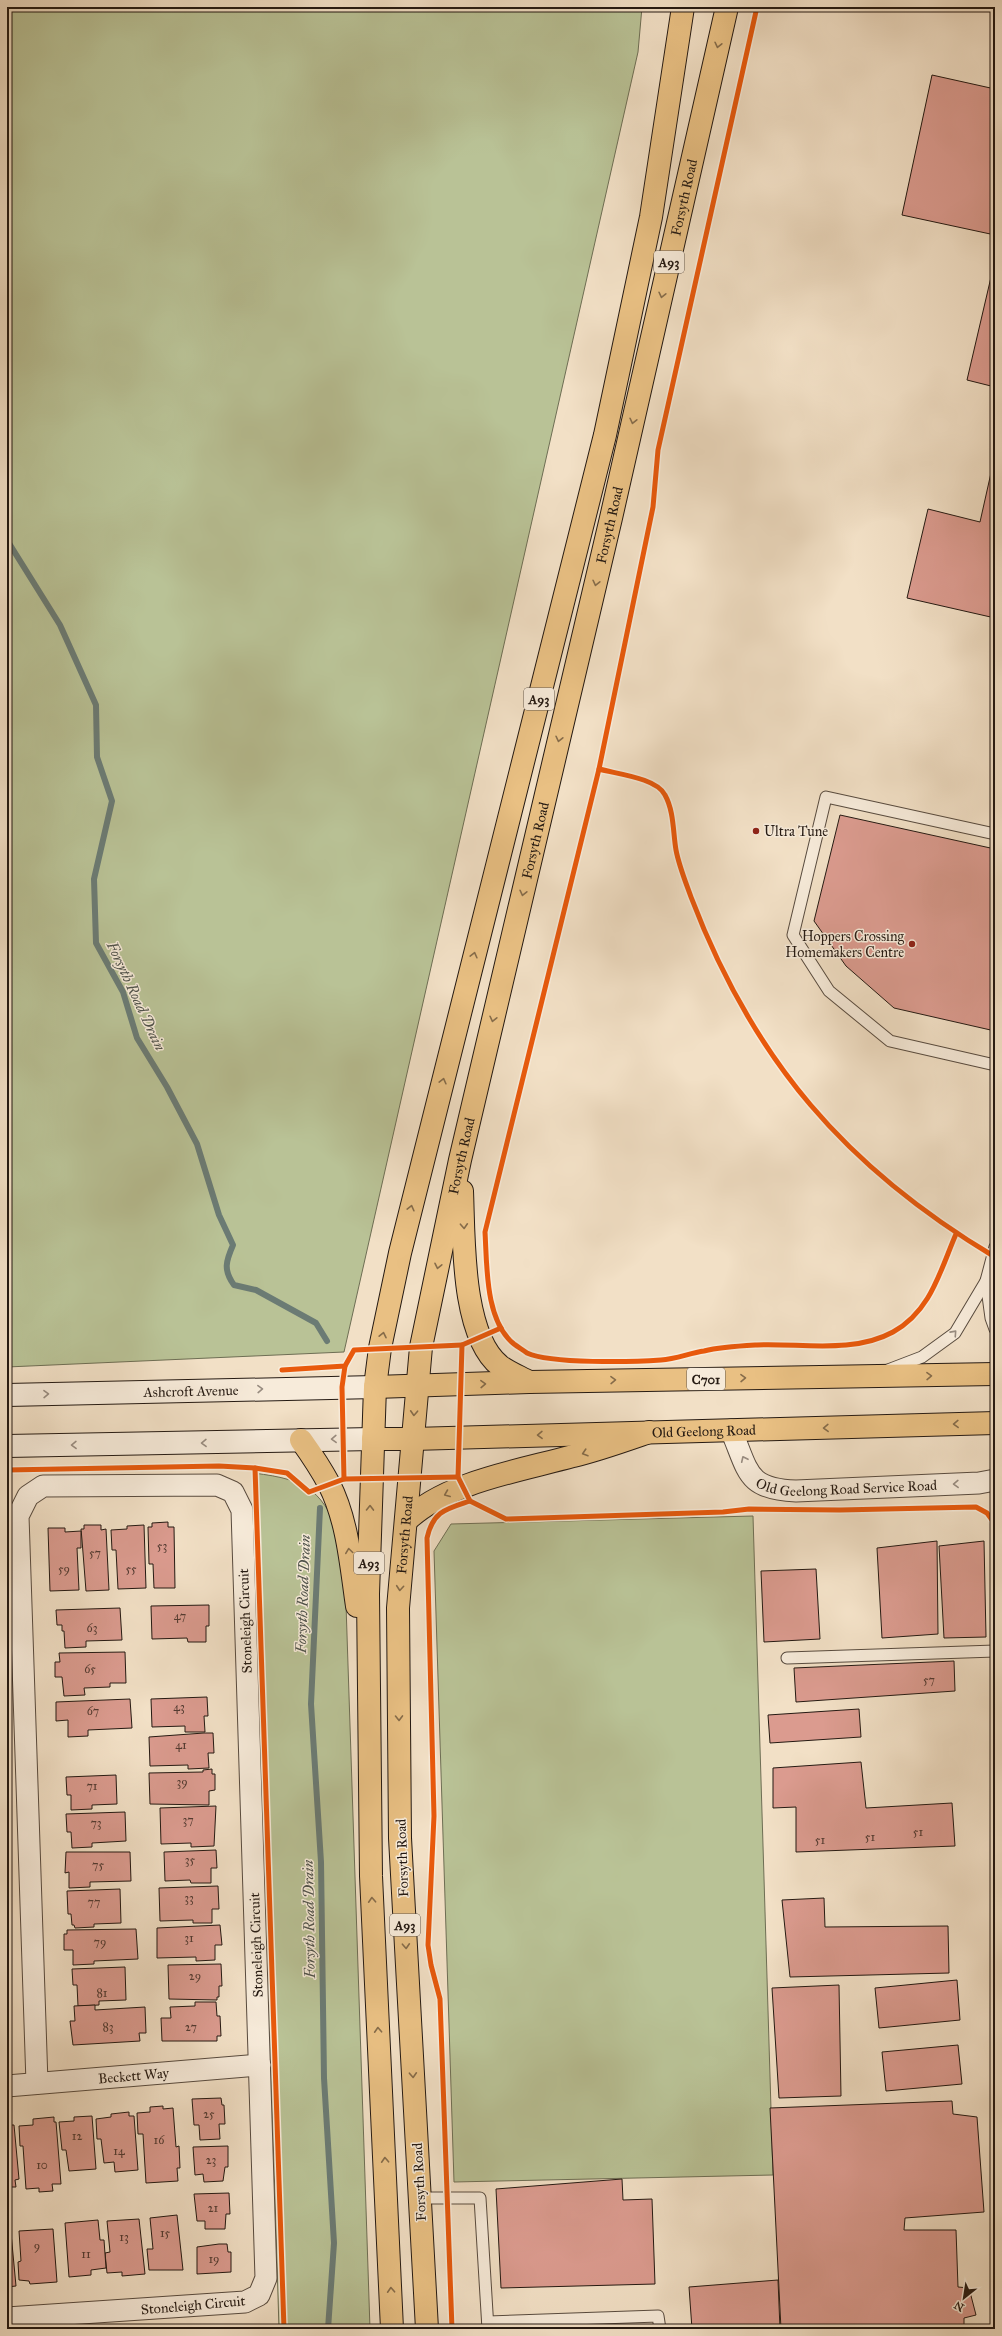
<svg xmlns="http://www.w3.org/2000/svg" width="1002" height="2336" viewBox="0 0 1002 2336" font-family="'IM FELL Great Primer',serif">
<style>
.green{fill:#b9c296;stroke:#6e6e54}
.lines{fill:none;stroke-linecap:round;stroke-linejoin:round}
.stream{stroke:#6b7b74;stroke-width:6}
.building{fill:#db9b8f;stroke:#241912}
.service-casing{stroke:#584b3f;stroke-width:13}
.minor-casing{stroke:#584b3f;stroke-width:23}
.secondary-casing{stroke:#241912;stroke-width:24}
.primary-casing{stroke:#241912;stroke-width:24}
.trunk-casing{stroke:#241912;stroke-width:24}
.service{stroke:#f7ebda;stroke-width:11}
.minor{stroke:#f7ebda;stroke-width:21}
.secondary{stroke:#f7ebda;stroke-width:22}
.primary{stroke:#e9c083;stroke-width:22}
.trunk{stroke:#e9c083;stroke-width:22}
.cycleway-casing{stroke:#f7ebda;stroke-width:8}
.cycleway{stroke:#e8590c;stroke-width:5}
.oneway{stroke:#866c4a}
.oneway2{stroke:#988c80}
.poi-dot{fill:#8f2418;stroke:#f7ebda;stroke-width:1.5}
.labels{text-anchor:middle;stroke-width:3;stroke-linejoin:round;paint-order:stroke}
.number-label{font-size:12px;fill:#523a31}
.shield{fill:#f7ebda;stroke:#63584e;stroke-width:1}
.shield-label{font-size:13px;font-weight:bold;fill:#241912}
.street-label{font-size:14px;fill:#241912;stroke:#f7ebda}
.poi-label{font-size:14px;fill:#241912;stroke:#f7ebda;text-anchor:start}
.water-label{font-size:15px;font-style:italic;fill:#4e524b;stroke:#f7ebda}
</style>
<rect width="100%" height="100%" fill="#f2e0c6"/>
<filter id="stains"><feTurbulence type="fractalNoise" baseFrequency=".005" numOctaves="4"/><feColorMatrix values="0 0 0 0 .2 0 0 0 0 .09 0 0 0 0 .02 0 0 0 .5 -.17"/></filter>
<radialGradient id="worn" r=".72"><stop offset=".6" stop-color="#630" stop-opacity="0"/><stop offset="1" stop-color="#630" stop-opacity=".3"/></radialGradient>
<g class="green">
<path d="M7,7H642L638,52L344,1352L7,1367Z"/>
<path d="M253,1473C311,1480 322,1491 344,1544L370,2329H279Z"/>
<path d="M753,1516L773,2175L454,2182L434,1551L451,1524Z"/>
</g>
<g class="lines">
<g class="stream">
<path d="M7,540L60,625L96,705L97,757L112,801L94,879L96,943L123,992L137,1038L167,1087L197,1144L219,1215L233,1245C226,1261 223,1270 234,1285L256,1290L316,1323L327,1341"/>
<path d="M320,1508L311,1704L321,1862L324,2078L334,2243L328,2329"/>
</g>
</g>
<g class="building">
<path d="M932,75L995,89V235L902,215Z"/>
<path d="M995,260V387L967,380Z"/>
<path d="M995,455V618L907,598L928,509L980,522Z"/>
<path d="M840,815L995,849V1031L894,1008L846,966L814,921Z"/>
<path d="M168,1522V1527H174L175,1588H154L153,1564H149L148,1527H152V1523Z"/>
<path d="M84,1525H101V1530L106,1529L109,1590L86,1591L82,1540L81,1529H84Z"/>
<path d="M144,1525L146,1588L118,1589L116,1550H112L111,1530L127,1529V1526Z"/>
<path d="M48,1528H65V1532L81,1531V1548H77L79,1590L50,1591Z"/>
<path d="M937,1541L938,1634L882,1638L877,1548Z"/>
<path d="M984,1541L986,1637L944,1638L939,1546Z"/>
<path d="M816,1569L820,1639L764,1642L761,1571Z"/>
<path d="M209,1605V1626H206V1642H188L187,1638L152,1639L151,1606Z"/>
<path d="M120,1608L122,1640L86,1641V1647L65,1648L64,1631H62V1625H57L56,1610Z"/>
<path d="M125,1652L126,1683H110V1687L84,1688L85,1695L64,1696L62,1677H55V1662H60L59,1653Z"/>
<path d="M954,1661L955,1691L796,1702L794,1668Z"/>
<path d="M207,1697L208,1716H204L205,1732H185V1726L152,1727L151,1699Z"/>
<path d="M130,1699L132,1728L88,1730V1736L68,1737V1720L56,1721V1702Z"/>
<path d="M859,1709L861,1737L770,1743L768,1715Z"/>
<path d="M204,1733H213L214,1753H208L209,1768L188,1769V1765L150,1766L149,1737Z"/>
<path d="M861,1762L866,1808L952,1803L955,1846L796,1852V1807L773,1808V1768Z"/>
<path d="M212,1769V1774H215V1790L209,1791V1805L150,1804L149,1773L203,1772V1770Z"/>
<path d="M116,1775L117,1804L92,1805V1809L71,1810V1795H67L66,1777Z"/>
<path d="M216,1806L214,1846L191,1847V1843L161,1844L160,1808Z"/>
<path d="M125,1812L126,1841L92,1843V1847L72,1848L71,1832H67L66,1814Z"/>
<path d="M216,1850L217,1868H211V1883H191L190,1880L165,1881L164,1852Z"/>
<path d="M66,1852H130L131,1881L90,1882V1887L69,1888V1872L65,1873Z"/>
<path d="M218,1886L219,1909H212V1923H193V1920L160,1921L159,1888Z"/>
<path d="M120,1889L121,1923L94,1924V1927L75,1928L74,1925H72L71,1914H68L67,1891Z"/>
<path d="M824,1898L825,1927L948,1926L949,1973L790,1977L782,1900Z"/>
<path d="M220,1925L222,1945H215V1960L196,1961V1957L157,1958V1928Z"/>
<path d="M136,1929L138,1959L94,1961V1964L73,1965V1950H64V1934H67V1930Z"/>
<path d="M221,1964L222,1986H219V1997H217V2000L169,1999L168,1965Z"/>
<path d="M125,1967L126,2000L99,2001V2005L78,2006L77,1985H73L72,1969Z"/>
<path d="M957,1980L960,2020L879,2028L875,1988Z"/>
<path d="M839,1985L841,2096L779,2098L772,1988Z"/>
<path d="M195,2002H216L217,2016H220L221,2036H217V2041H162L161,2018H171L170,2007L195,2006Z"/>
<path d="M95,2005V2010L145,2007L146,2033H139L140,2041L73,2045L70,2021H75L74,2006Z"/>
<path d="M958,2045L962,2084L886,2091L882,2052Z"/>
<path d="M221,2098L222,2105H224L225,2124H219L220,2139L200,2140L199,2125H194L192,2099Z"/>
<path d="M952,2101L953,2114L977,2117L984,2212L905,2218L904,2230H956L958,2287L969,2288L976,2315L964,2318V2329H781L770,2108Z"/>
<path d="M163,2106V2109L173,2108L176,2147L179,2146L180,2168H177L178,2181L146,2183L143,2134H138L137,2113L150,2112V2107Z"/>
<path d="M129,2112V2116H134L138,2170L115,2172L114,2162L104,2163L101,2139H97L96,2119L111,2117V2114Z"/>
<path d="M92,2116L96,2169L69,2171L66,2150H62L59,2122L74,2121V2117Z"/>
<path d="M54,2117V2122H56L61,2184H52L53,2191L39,2192V2188L26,2189L23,2146H20L19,2126L33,2125V2119Z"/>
<path d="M7,2121H10V2125H14L19,2179L15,2180L16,2187H7Z"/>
<path d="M228,2146V2167H225L223,2181L204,2182L203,2174L195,2175L193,2147Z"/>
<path d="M622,2179L623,2200L652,2199L655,2284L501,2288L496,2189Z"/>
<path d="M229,2193L230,2214H226L225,2229H205V2221H197L194,2194Z"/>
<path d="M177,2215L183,2270H149L147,2249H153L150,2218Z"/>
<path d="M139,2219L145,2274L122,2276V2272L107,2273L105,2253L110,2252L107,2221Z"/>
<path d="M98,2220L100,2240H104L106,2268L91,2270V2275L69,2277L65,2223Z"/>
<path d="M53,2229L57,2282L30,2284L29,2281L19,2280L18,2262L21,2261L19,2231Z"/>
<path d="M11,2233L16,2286L7,2287V2234Z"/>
<path d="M219,2244H227L228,2252H231V2272L197,2274V2247Z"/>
<path d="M778,2280L780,2329H692L689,2287Z"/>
</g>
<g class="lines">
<g class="service-casing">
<g id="service">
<path d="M995,834L826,797L793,935L829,991L890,1041L995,1065"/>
<path d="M986,1281L991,1318L995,1329"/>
<path d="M888,1370L922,1357L955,1333L986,1281L995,1247"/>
<path d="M787,1658L995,1651"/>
<path d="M420,2198H480L488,2329"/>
<path d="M488,2322L658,2316L660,2329"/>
</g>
</g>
<g class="minor-casing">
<g id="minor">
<path id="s1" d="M731,1430C749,1472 746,1489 796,1491L979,1483L995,1480"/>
<path id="s2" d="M7,2086L260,2065"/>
<path d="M7,2318L245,2302L259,2295L266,2278L242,1510L233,1492L217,1485L43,1486L28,1496L18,1516L37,2083"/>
</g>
</g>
<g class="secondary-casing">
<g id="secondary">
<path id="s3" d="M7,1395L375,1387"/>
<path d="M7,1446L373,1439"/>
</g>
</g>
<g class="primary-casing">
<g id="primary">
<path d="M375,1387L529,1382L995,1374"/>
<path id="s4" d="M373,1439H413L995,1423"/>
</g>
</g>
<g class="trunk-casing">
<g id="trunk">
<path d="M462,1191C464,1236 461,1335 500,1366C508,1372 520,1377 529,1382"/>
<path d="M301,1440C311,1454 321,1469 329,1484C348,1521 351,1566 357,1606"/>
<path d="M406,1521C446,1482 519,1471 573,1456C598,1450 623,1441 649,1432"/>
<path d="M392,2329L371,1876L368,1594L375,1387L380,1348L400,1253L605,435L651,217L683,7"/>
<path id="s5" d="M427,2329L400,1838L398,1608L421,1347L460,1160L611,518L727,7"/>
</g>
</g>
<use href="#service" class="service"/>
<use href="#minor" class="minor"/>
<use href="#secondary" class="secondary"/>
<use href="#primary" class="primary"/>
<use href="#trunk" class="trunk"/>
<g class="cycleway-casing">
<g id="cycleway">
<path d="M757,7L658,450L653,507L599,769L485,1232C487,1265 485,1321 514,1344C518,1347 523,1350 527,1353C551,1364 633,1362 661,1360C676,1359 690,1353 704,1351C721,1347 740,1346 757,1345C801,1343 853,1354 893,1332C931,1311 940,1271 956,1234"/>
<path d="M599,769C617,774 657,778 665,795C674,811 673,833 676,850C679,866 686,883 691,897C753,1060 846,1168 995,1257"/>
<path d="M282,1370L345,1366L354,1350L462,1345"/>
<path d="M255,1468L284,2329"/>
<path d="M7,1470L219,1466L255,1468L287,1473L309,1492L344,1479L458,1477"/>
<path d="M344,1479L342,1387L345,1366"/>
<path d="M470,1501L506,1519L723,1512L749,1509L840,1510L976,1507L987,1513L995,1524"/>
<path d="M452,2329L440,1999L431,1965L428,1945L434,1816L427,1538C433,1511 446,1509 470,1501L458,1477L462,1345L501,1328"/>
</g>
</g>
<use href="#cycleway" class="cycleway"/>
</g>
<defs><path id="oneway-chevron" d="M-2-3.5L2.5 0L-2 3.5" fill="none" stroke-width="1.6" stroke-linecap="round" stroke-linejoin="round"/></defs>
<g class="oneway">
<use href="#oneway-chevron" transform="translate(718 45) rotate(103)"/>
<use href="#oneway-chevron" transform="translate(662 295) rotate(103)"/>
<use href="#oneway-chevron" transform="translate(633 421) rotate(103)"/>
<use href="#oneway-chevron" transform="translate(596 583) rotate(103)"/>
<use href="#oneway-chevron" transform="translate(559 739) rotate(103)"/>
<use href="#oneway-chevron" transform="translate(523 893) rotate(103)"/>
<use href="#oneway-chevron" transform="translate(474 955) rotate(-76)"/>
<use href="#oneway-chevron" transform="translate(493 1019) rotate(103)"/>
<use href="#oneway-chevron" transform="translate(443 1081) rotate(-76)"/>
<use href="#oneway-chevron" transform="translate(411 1208) rotate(-76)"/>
<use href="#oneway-chevron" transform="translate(464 1226) rotate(87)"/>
<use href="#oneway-chevron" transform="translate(438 1266) rotate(102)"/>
<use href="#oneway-chevron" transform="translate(383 1335) rotate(-78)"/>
<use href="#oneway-chevron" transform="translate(929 1376) rotate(-1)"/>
<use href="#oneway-chevron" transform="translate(743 1378) rotate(-1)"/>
<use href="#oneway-chevron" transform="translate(613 1380) rotate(-1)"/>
<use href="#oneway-chevron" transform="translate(483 1384) rotate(-2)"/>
<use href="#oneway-chevron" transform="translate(414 1413) rotate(93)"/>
<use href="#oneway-chevron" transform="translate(956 1424) rotate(178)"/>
<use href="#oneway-chevron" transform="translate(826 1428) rotate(178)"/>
<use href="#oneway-chevron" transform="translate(540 1435) rotate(179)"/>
<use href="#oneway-chevron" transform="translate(585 1453) rotate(162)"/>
<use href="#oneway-chevron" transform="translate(447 1494) rotate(158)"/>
<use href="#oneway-chevron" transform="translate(370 1508) rotate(-89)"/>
<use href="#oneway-chevron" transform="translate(349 1551) rotate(-98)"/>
<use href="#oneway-chevron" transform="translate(400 1588) rotate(95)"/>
<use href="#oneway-chevron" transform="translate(399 1718) rotate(89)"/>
<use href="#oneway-chevron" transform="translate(372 1900) rotate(-93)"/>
<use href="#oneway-chevron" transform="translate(406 1946) rotate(87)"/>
<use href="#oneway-chevron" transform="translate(378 2030) rotate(-93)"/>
<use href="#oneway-chevron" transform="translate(413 2075) rotate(87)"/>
<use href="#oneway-chevron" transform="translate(385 2160) rotate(-93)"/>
<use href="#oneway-chevron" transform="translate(391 2290) rotate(-93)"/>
</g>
<g class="oneway2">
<use href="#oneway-chevron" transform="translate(954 1333) rotate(-48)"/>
<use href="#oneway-chevron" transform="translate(260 1389) rotate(-2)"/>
<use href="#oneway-chevron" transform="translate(46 1394) rotate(-1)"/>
<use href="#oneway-chevron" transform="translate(334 1439) rotate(178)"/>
<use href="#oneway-chevron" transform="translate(204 1443) rotate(179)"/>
<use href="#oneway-chevron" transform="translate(74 1445) rotate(179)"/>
<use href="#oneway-chevron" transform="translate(744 1459) rotate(-115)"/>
<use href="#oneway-chevron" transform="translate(956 1484) rotate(178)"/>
</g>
<g class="poi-dot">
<circle cx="756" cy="831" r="4"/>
<circle cx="912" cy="944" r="4"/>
</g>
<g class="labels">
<g class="number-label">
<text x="162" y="1550">53</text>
<text x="95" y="1557">57</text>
<text x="64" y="1573">59</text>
<text x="131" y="1573">55</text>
<text x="180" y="1620">47</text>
<text x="92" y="1632">63</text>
<text x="90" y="1673">65</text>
<text x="929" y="1684">57</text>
<text x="179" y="1711">43</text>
<text x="93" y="1715">67</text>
<text x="181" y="1749">41</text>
<text x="182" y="1786">39</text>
<text x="92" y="1790">71</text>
<text x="188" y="1824">37</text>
<text x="96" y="1827">73</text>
<text x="918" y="1836">51</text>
<text x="870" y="1841">51</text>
<text x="820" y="1844">51</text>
<text x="190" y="1864">35</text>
<text x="98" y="1869">75</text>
<text x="189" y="1902">33</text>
<text x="94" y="1906">77</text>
<text x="189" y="1942">31</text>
<text x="100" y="1946">79</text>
<text x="195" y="1980">29</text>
<text x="102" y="1997">81</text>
<text x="108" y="2031">83</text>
<text x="191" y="2031">27</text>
<text x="209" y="2118">25</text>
<text x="77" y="2140">12</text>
<text x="159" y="2144">16</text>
<text x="119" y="2155">14</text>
<text x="211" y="2164">23</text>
<text x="42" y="2169">10</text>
<text x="213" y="2212">21</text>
<text x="165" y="2237">15</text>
<text x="124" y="2241">13</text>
<text x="37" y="2250">9</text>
<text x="86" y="2258">11</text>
<text x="214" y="2263">19</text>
</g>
<g class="shield">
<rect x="654" y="251" width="30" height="22" rx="3"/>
<rect x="524" y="688" width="30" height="22" rx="3"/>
<rect x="687" y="1368" width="38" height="22" rx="3"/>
<rect x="354" y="1552" width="30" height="22" rx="3"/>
<rect x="390" y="1914" width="30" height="22" rx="3"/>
</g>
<g class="shield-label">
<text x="669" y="267">A93</text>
<text x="539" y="704">A93</text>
<text x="706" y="1384">C701</text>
<text x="369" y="1568">A93</text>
<text x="405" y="1930">A93</text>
</g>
<g class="street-label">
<text dy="5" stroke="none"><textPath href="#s5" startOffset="2163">Forsyth Road</textPath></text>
<text dy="5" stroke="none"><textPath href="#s5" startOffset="1827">Forsyth Road</textPath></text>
<text dy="5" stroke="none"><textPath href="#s5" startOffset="1503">Forsyth Road</textPath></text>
<text dy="5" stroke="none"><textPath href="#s5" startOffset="1179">Forsyth Road</textPath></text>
<text dy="5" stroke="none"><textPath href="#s3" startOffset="184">Ashcroft Avenue</textPath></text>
<text dy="5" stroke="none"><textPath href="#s4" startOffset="331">Old Geelong Road</textPath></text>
<text dy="5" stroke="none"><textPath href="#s1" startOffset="149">Old Geelong Road Service Road</textPath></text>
<text dy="5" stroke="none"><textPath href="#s5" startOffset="795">Forsyth Road</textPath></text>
<text transform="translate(245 1621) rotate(-92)" y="5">Stoneleigh Circuit</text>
<text transform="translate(402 1858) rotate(-92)" y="5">Forsyth Road</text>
<text transform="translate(256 1945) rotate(-92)" y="5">Stoneleigh Circuit</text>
<text dy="5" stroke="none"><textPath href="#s2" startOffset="127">Beckett Way</textPath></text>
<text transform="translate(419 2182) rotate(-93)" y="5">Forsyth Road</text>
<text transform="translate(193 2305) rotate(-5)" y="5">Stoneleigh Circuit</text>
</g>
<g class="poi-label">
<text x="764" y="836">Ultra Tune</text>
<text x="904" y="941" text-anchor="end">Hoppers Crossing<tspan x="904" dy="16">Homemakers Centre</tspan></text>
</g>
<g class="water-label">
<text transform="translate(136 996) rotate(65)" y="5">Forsyth Road Drain</text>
<text transform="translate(303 1594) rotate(-88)" y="5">Forsyth Road Drain</text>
<text transform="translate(309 1919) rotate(-91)" y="5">Forsyth Road Drain</text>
</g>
</g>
<rect width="1002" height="2336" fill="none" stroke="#f2e0c6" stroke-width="24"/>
<rect x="8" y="8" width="986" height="2320" fill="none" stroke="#241912" stroke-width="2"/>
<rect x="12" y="12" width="978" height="2312" fill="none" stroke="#241912"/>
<g transform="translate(964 2298) rotate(210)" stroke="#f7ebda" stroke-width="3" paint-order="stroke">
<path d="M0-3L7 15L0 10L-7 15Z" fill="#241912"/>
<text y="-6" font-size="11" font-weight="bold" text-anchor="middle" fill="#241912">N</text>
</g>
<rect width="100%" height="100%" filter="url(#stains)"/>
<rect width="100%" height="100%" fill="url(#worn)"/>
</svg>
